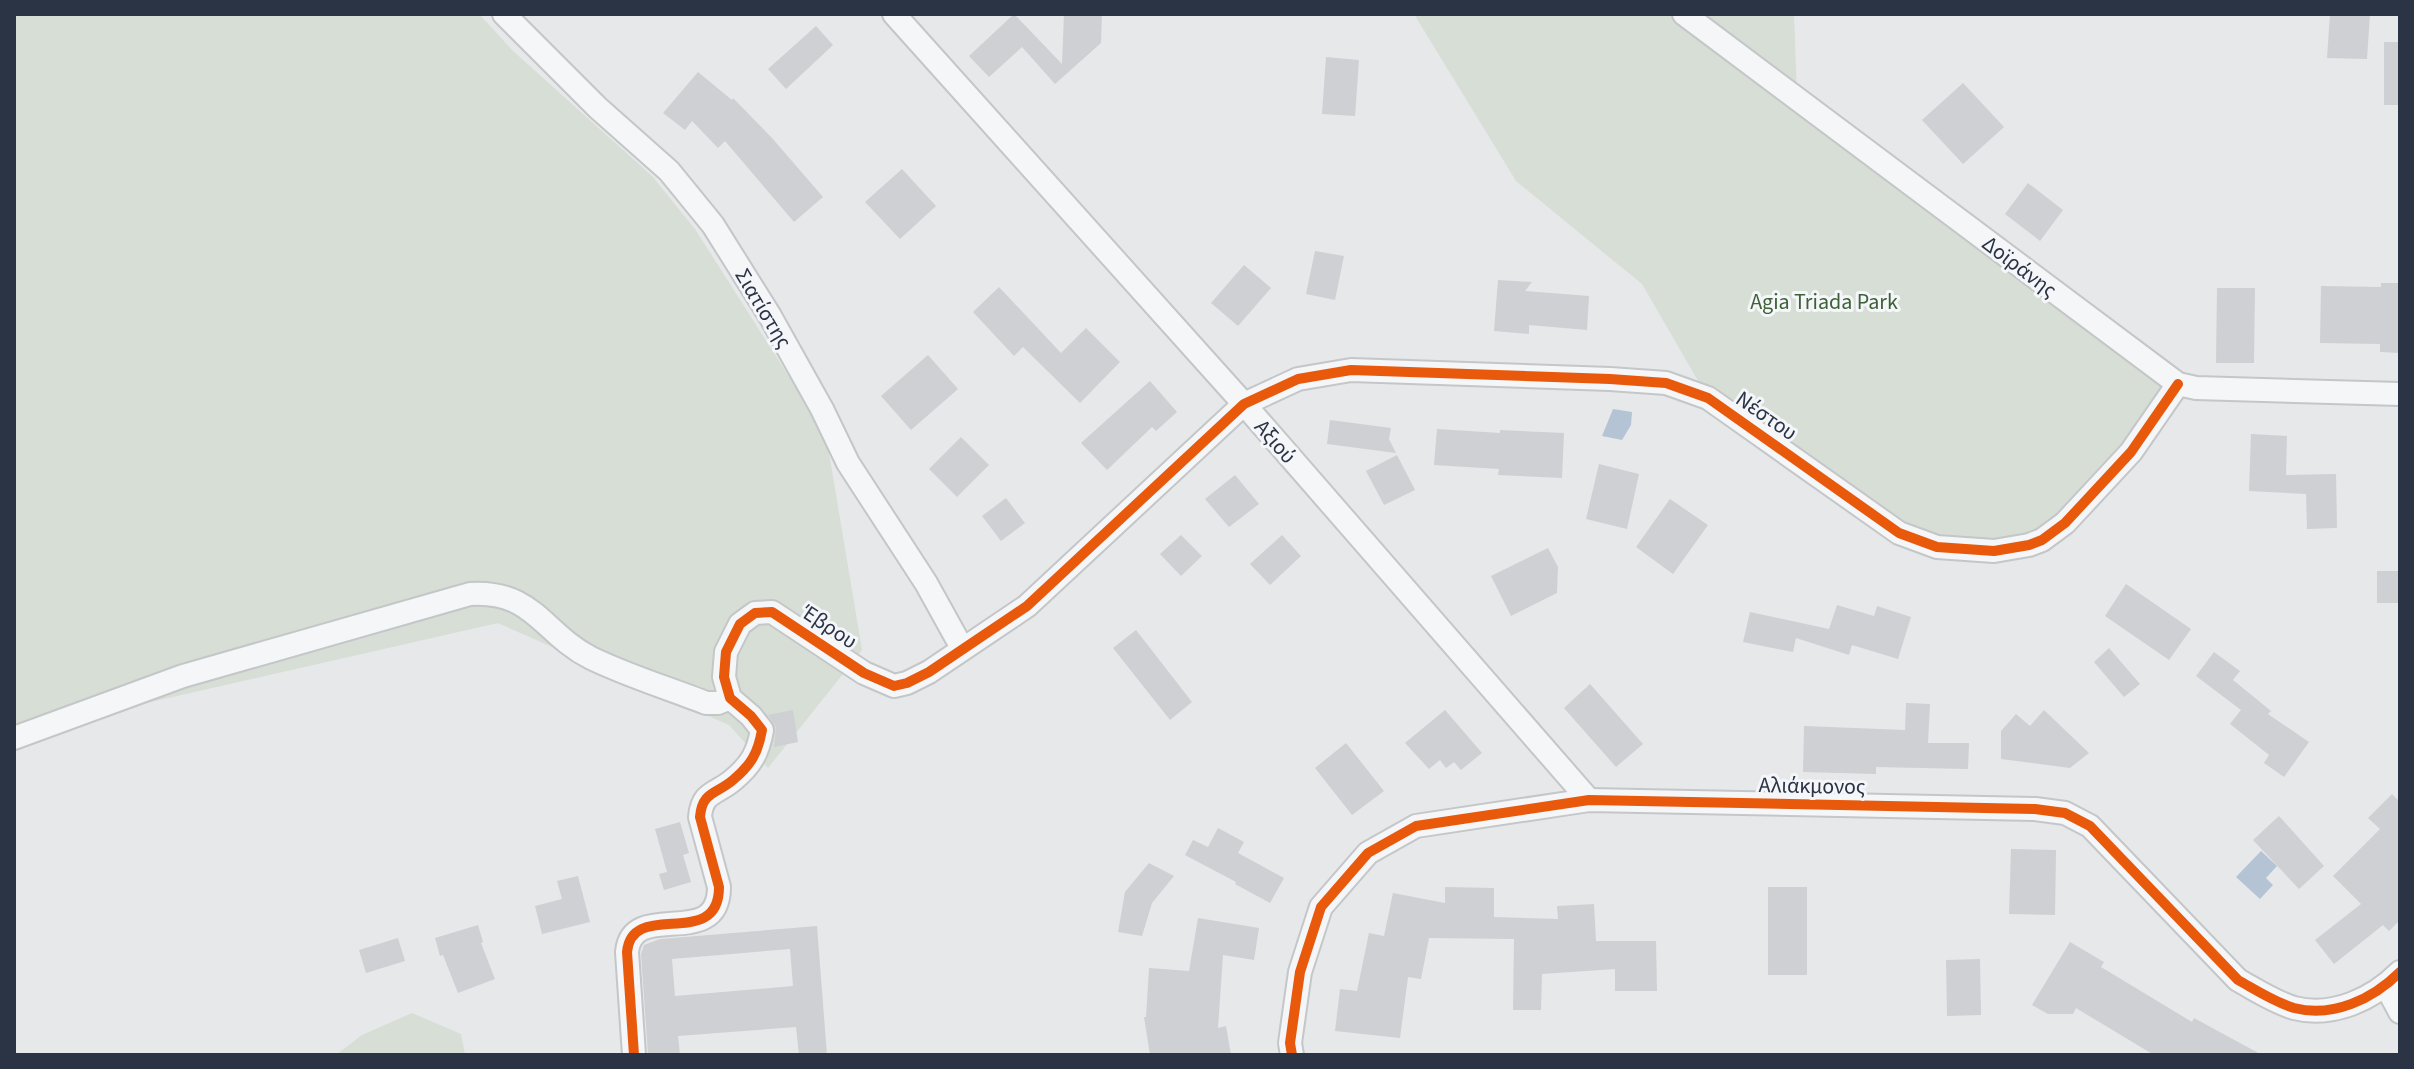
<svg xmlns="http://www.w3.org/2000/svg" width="2414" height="1069" viewBox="0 0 2414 1069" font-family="'Source Sans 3',sans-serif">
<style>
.green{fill:#d6ded6}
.water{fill:#b4c4d5}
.building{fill:#ced0d3;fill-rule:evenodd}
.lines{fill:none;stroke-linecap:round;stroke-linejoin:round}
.minor-casing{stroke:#c4c6c8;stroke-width:26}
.minor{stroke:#f5f6f7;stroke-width:22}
.cycleway-casing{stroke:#f4f6f9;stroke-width:15}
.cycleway{stroke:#e8590c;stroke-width:10}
.labels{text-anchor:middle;stroke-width:6;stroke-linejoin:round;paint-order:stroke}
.street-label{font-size:22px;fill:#2b3445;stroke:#f4f6f9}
.park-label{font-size:22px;fill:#3f6138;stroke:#f4f6f9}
</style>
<rect width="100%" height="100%" fill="#e6e8ea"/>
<g class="green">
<path d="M14,14H479L513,51L652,176L695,229L826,435L862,650L768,768L729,725L498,623L14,733Z"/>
<path d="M1414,14H1794L1797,99L2178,384L2052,534L1938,547L1708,398L1642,284L1516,181Z"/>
<path d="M412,1013L461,1034L465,1055H336L362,1035Z"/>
</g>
<g class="water">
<path d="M1613,409L1632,412L1631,425L1622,440L1602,436Z"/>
<path d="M2261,851L2277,866L2266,878L2273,885L2260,899L2236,877Z"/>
</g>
<g class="building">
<path d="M1014,14L1062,64L1064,14H1102L1101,43L1055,84L1022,47L989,77L969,56Z"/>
<path d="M2330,14H2370L2367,59L2327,58Z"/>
<path d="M816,26L833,45L786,89L768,69Z"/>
<rect x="2384" y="42" width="16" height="63"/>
<path d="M1326,57L1359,60L1355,116L1322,114Z"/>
<path d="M698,72L732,100L733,98L772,138L823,197L794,222L725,141L718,148L692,121L685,130L663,113Z"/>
<path d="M1963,83L2004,127L1963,164L1922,120Z"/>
<path d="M902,169L936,206L900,239L865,202Z"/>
<path d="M2028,183L2063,210L2040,241L2005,214Z"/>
<path d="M1315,251L1344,256L1335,300L1306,294Z"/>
<path d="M1244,265L1271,288L1238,326L1211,303Z"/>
<path d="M1498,280L1532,282L1525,291L1589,296L1587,330L1529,325V334L1494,331Z"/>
<path d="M2381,283H2400V353L2380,352V344L2320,343L2321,286L2381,287Z"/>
<path d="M999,287L1061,353L1086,328L1120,362L1080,403L1023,347L1014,356L973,312Z"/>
<path d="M2217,288H2255L2254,363H2216Z"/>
<path d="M928,355L958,389L911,430L881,396Z"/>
<path d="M1150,381L1177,412L1156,431L1152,427L1107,470L1081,443Z"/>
<path d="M1330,420L1391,428L1389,439L1396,453L1327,444Z"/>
<path d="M1437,429L1500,433V430L1564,433L1562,478L1498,475L1499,469L1434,465Z"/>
<path d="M2251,434L2287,436L2286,475L2336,474L2337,528L2307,529L2306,494L2249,491Z"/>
<path d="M961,437L989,465L957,497L929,469Z"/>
<path d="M1397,455L1415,490L1384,505L1366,471Z"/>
<path d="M1599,464L1639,474L1627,529L1586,519Z"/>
<path d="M1235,475L1259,504L1229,527L1205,499Z"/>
<path d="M1006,498L1025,523L1001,541L982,516Z"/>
<path d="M1670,499L1708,525L1673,574L1636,547Z"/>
<path d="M1181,535L1202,556L1181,576L1160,554Z"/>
<path d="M1282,535L1301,556L1270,585L1250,564Z"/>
<path d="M1548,548L1558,567L1557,593L1511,616L1491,576Z"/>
<rect x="2377" y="571" width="23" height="32"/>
<path d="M2126,584L2191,629L2169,660L2105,616Z"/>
<path d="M1837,605L1874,616L1877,606L1911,617L1898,659L1852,645L1849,655L1796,638L1793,652L1743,642L1750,612L1829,629Z"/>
<path d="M1136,630L1192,702L1170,720L1113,648Z"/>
<path d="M2109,648L2140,684L2124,697L2094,662Z"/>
<path d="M2214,652L2240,671L2233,680L2271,711L2268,714L2309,742L2284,777L2264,763L2269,755L2230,724L2241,710L2196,676Z"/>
<path d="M1590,684L1643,744L1616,767L1564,708Z"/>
<path d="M1906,703L1930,704L1928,743H1969L1968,769L1876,767V774L1803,772L1804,726L1905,730Z"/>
<path d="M793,710L798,742L774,747L776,727L768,715Z"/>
<path d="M1445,710L1482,753L1461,770L1454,762L1446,768L1440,760L1429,769L1405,743Z"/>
<path d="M2044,710L2089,753L2070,768L2001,759V731L2016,714L2030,726Z"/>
<path d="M1346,743L1384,791L1352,815L1315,768Z"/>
<path d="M2392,794L2400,802V920L2389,931L2383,925L2334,964L2315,940L2361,904L2333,876L2380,829L2368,818Z"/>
<path d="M2279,816L2324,866L2299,889L2253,840Z"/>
<path d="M680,822L689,853L683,855L691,882L664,890L659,874L667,872L655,829Z"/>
<path d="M1218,828L1244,842L1238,853L1284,878L1270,903L1235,884L1236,882L1185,855L1193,840L1208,847Z"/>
<path d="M2011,849L2056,850L2055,915L2009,914Z"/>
<path d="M1149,863L1174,876L1152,903L1142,936L1118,932L1125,892Z"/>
<path d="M578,876L590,922L542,934L535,906L562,899L557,881Z"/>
<path d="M1445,887L1494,888V917L1558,919L1557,906L1594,904L1596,941H1656L1657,991H1615V969L1542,974L1541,1010H1513L1514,939L1429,938L1421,979L1408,977L1400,1038L1335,1031L1340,989L1357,991L1369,933L1384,936L1393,893L1445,903Z"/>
<rect x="1768" y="887" width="39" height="88"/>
<path d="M1198,918L1259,928L1254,960L1223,955L1218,1028L1226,1026L1231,1055H1150L1144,1017H1146L1149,968L1189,971Z"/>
<path d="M478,925L483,942L481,943L495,979L458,993L443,955L440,956L435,938Z"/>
<path d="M817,926L827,1055H799L796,1027L678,1036L680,1055H648L641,954L644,945L660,939ZM790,949L793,986L675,996L672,959Z"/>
<path d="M398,938L405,961L366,973L359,950Z"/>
<path d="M2070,942L2104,962L2101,967L2192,1022L2194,1018L2262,1055H2154L2076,1008L2073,1014H2048L2032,1005Z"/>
<path d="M1980,959L1981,1015L1947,1016L1946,960Z"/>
</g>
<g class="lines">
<g class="minor-casing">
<g id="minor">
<path d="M504,14L598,108L669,171L713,225L770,316L822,409L848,463L926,583L962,648"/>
<path d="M894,14L1244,404L1589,800"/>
<path d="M1684,14L2178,384L2196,388L2400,394"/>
<path d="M14,738L183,676L470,594C534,590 542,633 591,658C628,676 668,688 706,703H718L730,698"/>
<path d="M2386,986L2400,1012"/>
<path d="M634,1055L627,952C632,898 719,952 719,887L700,817C702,791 717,794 733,780C751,765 758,753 762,730L751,716L730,698L724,677L726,652L740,624L755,613L772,612L864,673L894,686L907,683L929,672L1027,606L1244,404L1298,379L1351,370L1610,379L1666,383L1708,398L1899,533L1937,547L1994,551L2029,545L2042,540L2065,523L2131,452L2178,384"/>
<path d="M1292,1055L1290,1043L1300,972L1321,907L1368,853L1416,826L1589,800L2035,809L2065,813L2090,826L2238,980C2256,990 2274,1002 2294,1008C2333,1018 2373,999 2400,972"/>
</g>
</g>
<use href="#minor" class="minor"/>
<g class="cycleway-casing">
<g id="cycleway">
<path d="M634,1055L627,952C632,898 719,952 719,887L700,817C702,791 717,794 733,780C751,765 758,753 762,730L751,716L730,698L724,677L726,652L740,624L755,613L772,612L864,673L894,686L907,683L929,672L1027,606L1244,404L1298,379L1351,370L1610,379L1666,383L1708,398L1899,533L1937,547L1994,551L2029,545L2042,540L2065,523L2131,452L2178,384"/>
<path d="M1292,1055L1290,1043L1300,972L1321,907L1368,853L1416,826L1589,800L2035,809L2065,813L2090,826L2238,980C2256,990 2274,1002 2294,1008C2333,1018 2373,999 2400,972"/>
</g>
</g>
<use href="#cycleway" class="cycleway"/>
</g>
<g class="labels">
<g class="street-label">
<text transform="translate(2020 266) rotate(37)" y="8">Δοϊράνης</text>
<text transform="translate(764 308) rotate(59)" y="8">Σιατίστης</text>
<text transform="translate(1767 415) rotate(35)" y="8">Νέστου</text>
<text transform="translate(1276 441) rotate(49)" y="8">Αξιού</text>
<text transform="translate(830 626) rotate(34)" y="8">Έβρου</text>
<text transform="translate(1812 785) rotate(1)" y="8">Αλιάκμονος</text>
</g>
<g class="park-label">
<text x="1824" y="309">Agia Triada Park</text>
</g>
</g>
<rect width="2414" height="1069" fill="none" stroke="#2b3445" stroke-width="32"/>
</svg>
